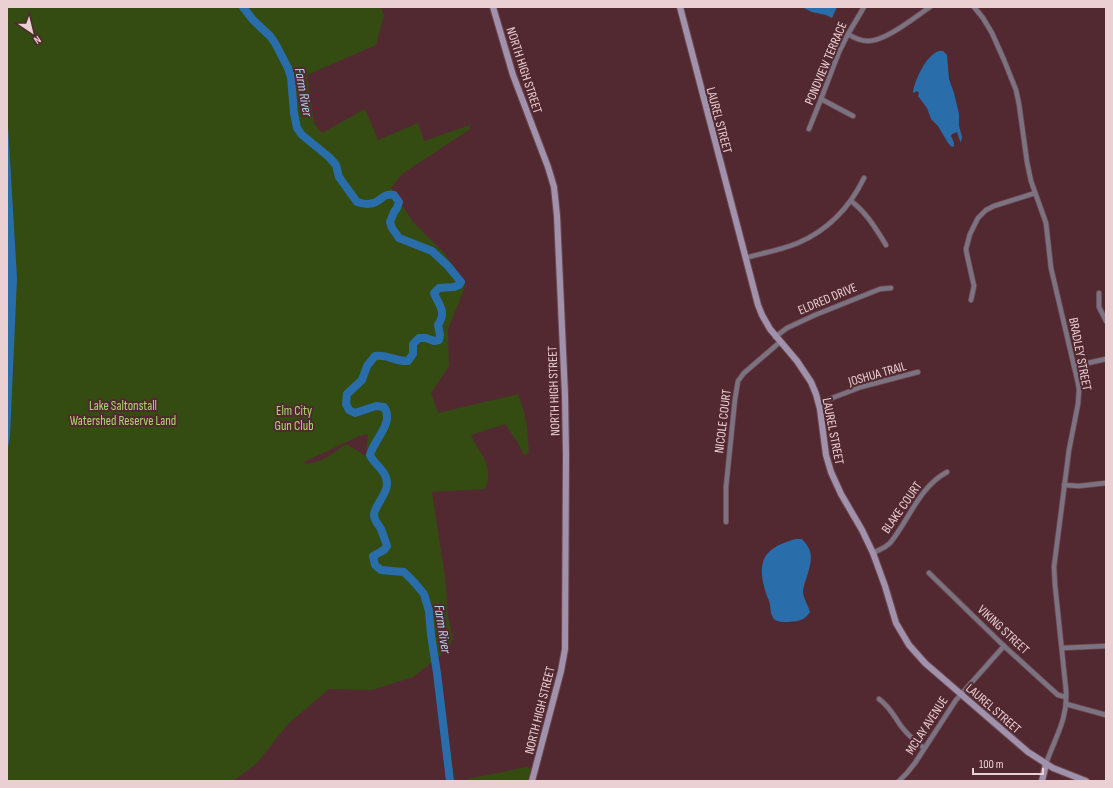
<svg xmlns="http://www.w3.org/2000/svg" width="1113" height="788" viewBox="0 0 1113 788" font-family="'Sofia Sans Condensed',sans-serif">
<style>
.green{fill:#344c12;fill-rule:evenodd}
.water{fill:#296eab}
.lines{fill:none;stroke-linecap:round;stroke-linejoin:round}
.river{stroke:#296eab;stroke-width:8}
.street-casing{stroke:#6e474e;stroke-width:6}
.secondary-casing{stroke:#6e474e;stroke-width:8}
.street{stroke:#7b7282;stroke-width:4.5}
.secondary{stroke:#a092ac;stroke-width:6}
.labels{text-anchor:middle;stroke-width:4;stroke-linejoin:round;paint-order:stroke}
.street-label{font-size:13px;fill:#ebd0d3;stroke:#522931}
.park-label{font-size:13px;fill:#a8d96c;stroke:#522931}
.water-label{font-size:14px;font-style:italic;fill:#b0d1f3;stroke:#522931}
</style>
<rect width="100%" height="100%" fill="#522931"/>
<g class="green">
<path d="M7,7H380L384,15L376,45L307,75L314,123L322,133L365,109L378,140L418,123L424,141L470,125V129L402,174L391,188L413,222L446,255L465,287L448,329L449,366L431,393L438,413L518,394L524,411L527,428L529,453L524,455L518,443L505,424L471,435C480,455 495,466 485,489L432,492L445,577L448,616L453,639L446,651L413,677L372,690L329,689L288,724L257,763L233,781H7ZM368,434L366,456L346,444C332,454 322,463 305,464L304,462L359,436Z"/>
<path d="M527,767L531,769L528,781H467L468,779Z"/>
</g>
<g class="water">
<path d="M802,7H837L832,18L826,15L812,12Z"/>
<path d="M939,51H943L947,55L949,79L954,93L959,114V126L962,137L961,142L960,141L957,132L952,134L951,136L954,143V146L952,147L948,143L938,126L931,119L927,108L918,96L919,93L917,91L914,93L913,92C915,80 926,55 939,51Z"/>
<path d="M7,109L17,278L10,436L7,453Z"/>
<path d="M796,539H802C804,542 807,544 808,547C816,560 805,577 803,591C803,598 808,605 810,612C808,615 806,617 803,619C798,622 778,624 774,619C770,615 771,607 769,601C768,598 766,594 765,590C756,559 766,547 796,539Z"/>
</g>
<g class="lines">
<path class="river" d="M243,7L253,20L270,36L275,43L288,68L291,77L294,113L297,128L302,135L329,157L336,165L339,177L357,202C363,204 370,205 376,202C385,197 383,194 394,195L399,202L397,208L394,212L390,222L392,228L399,238L432,251L448,266L461,282L459,285L454,287L439,288L434,293C439,306 447,311 438,325L440,335L439,340L434,341L426,338H419L413,344V354L408,361C395,362 389,354 375,356L367,366L362,380L347,394L346,404L349,410L355,413L376,406L384,407C395,423 374,439 370,455C374,465 387,470 387,484C387,495 374,506 374,515C374,520 378,524 381,529C383,534 385,540 387,546L384,550L373,556L375,565L381,570L404,572L414,582L424,594L429,611L431,635L437,673L450,781"/>
<g class="street-casing">
<g id="street">
<path d="M974,7L983,18L992,33L1004,60L1016,90L1019,104L1027,162L1031,181L1046,223L1051,268L1078,383L1079,390L1078,404L1069,450L1054,567L1055,585L1066,690C1068,720 1055,737 1046,764"/>
<path d="M848,34C854,38 861,41 868,41C886,41 915,17 930,7"/>
<path d="M821,99L853,116"/>
<path d="M809,129L821,99L839,52L848,34L864,7"/>
<path d="M851,201C867,213 876,229 886,245"/>
<path d="M745,258C763,253 781,250 798,243C828,230 850,207 864,178"/>
<path d="M1099,293V307L1106,321"/>
<path d="M971,300L974,286L967,255L966,249L970,234L978,218L986,210L994,206L1035,193"/>
<path d="M775,337L787,328L815,315L880,289L891,288"/>
<path d="M1074,366L1106,359"/>
<path d="M819,403L861,387L918,372"/>
<path d="M1064,485L1079,486L1106,483"/>
<path d="M726,522V487L735,399L738,381L744,373L780,342"/>
<path d="M873,553L885,547L890,543C909,520 919,487 947,472"/>
<path d="M929,573L1004,646L1048,686L1058,695L1066,697"/>
<path d="M1062,648L1106,646"/>
<path d="M879,699C891,708 893,715 901,726C907,734 916,742 924,748"/>
<path d="M1066,704L1106,715"/>
<path d="M899,781L907,773L915,763L956,700L1004,646"/>
</g>
</g>
<g class="secondary-casing">
<g id="secondary">
<path d="M493,7L513,75L548,167L554,187L557,216L565,395L566,455L565,649L561,671L532,781"/>
<path d="M680,7L758,305L762,315L770,329L797,361L811,382L816,394L820,409L826,455L831,472L841,494L862,530L873,553L885,586L896,623L909,645L925,663L1028,752L1053,768L1086,781"/>
<path d="M1042,781L1046,764"/>
</g>
</g>
<use href="#street" class="street"/>
<use href="#secondary" class="secondary"/>
</g>
<g class="labels">
<g class="street-label">
<text transform="translate(825 63) rotate(-67)" y="5">PONDVIEW TERRACE</text>
<text transform="translate(525 70) rotate(72)" y="5">NORTH HIGH STREET</text>
<text transform="translate(720 120) rotate(75)" y="5">LAUREL STREET</text>
<text transform="translate(827 298) rotate(-23)" y="5">ELDRED DRIVE</text>
<text transform="translate(1081 354) rotate(79)" y="5">BRADLEY STREET</text>
<text transform="translate(877 373) rotate(-16)" y="5">JOSHUA TRAIL</text>
<text transform="translate(553 391) rotate(-92)" y="5">NORTH HIGH STREET</text>
<text transform="translate(722 421) rotate(-83)" y="5">NICOLE COURT</text>
<text transform="translate(834 431) rotate(79)" y="5">LAUREL STREET</text>
<text transform="translate(901 507) rotate(-55)" y="5">BLAKE COURT</text>
<text transform="translate(1004 629) rotate(43)" y="5">VIKING STREET</text>
<text transform="translate(994 708) rotate(41)" y="5">LAUREL STREET</text>
<text transform="translate(539 710) rotate(-76)" y="5">NORTH HIGH STREET</text>
<text transform="translate(926 725) rotate(-57)" y="5">MCLAY AVENUE</text>
</g>
<g class="park-label">
<text x="123" y="410">Lake Saltonstall<tspan x="123" dy="15">Watershed Reserve Land</tspan></text>
<text x="294" y="415">Elm City<tspan x="294" dy="15">Gun Club</tspan></text>
</g>
<g class="water-label">
<text transform="translate(304 92) rotate(80)" y="5">Farm River</text>
<text transform="translate(443 629) rotate(81)" y="5">Farm River</text>
</g>
</g>
<rect width="1113" height="788" fill="none" stroke="#ebd0d3" stroke-width="16"/>
<g transform="translate(32 32) rotate(145)" stroke="#522931" stroke-width="3" paint-order="stroke">
<path d="M0-3L7 15L0 10L-7 15Z" fill="#ebd0d3"/>
<text y="-6" font-size="11" font-weight="bold" text-anchor="middle" fill="#ebd0d3">N</text>
</g>
<path d="M973 768v6h70v-6" fill="none" stroke="#ebd0d3" stroke-width="2"/>
<text x="979" y="768" font-size="12" fill="#ebd0d3" stroke="#522931" stroke-width="3" paint-order="stroke">100 m</text>
</svg>
